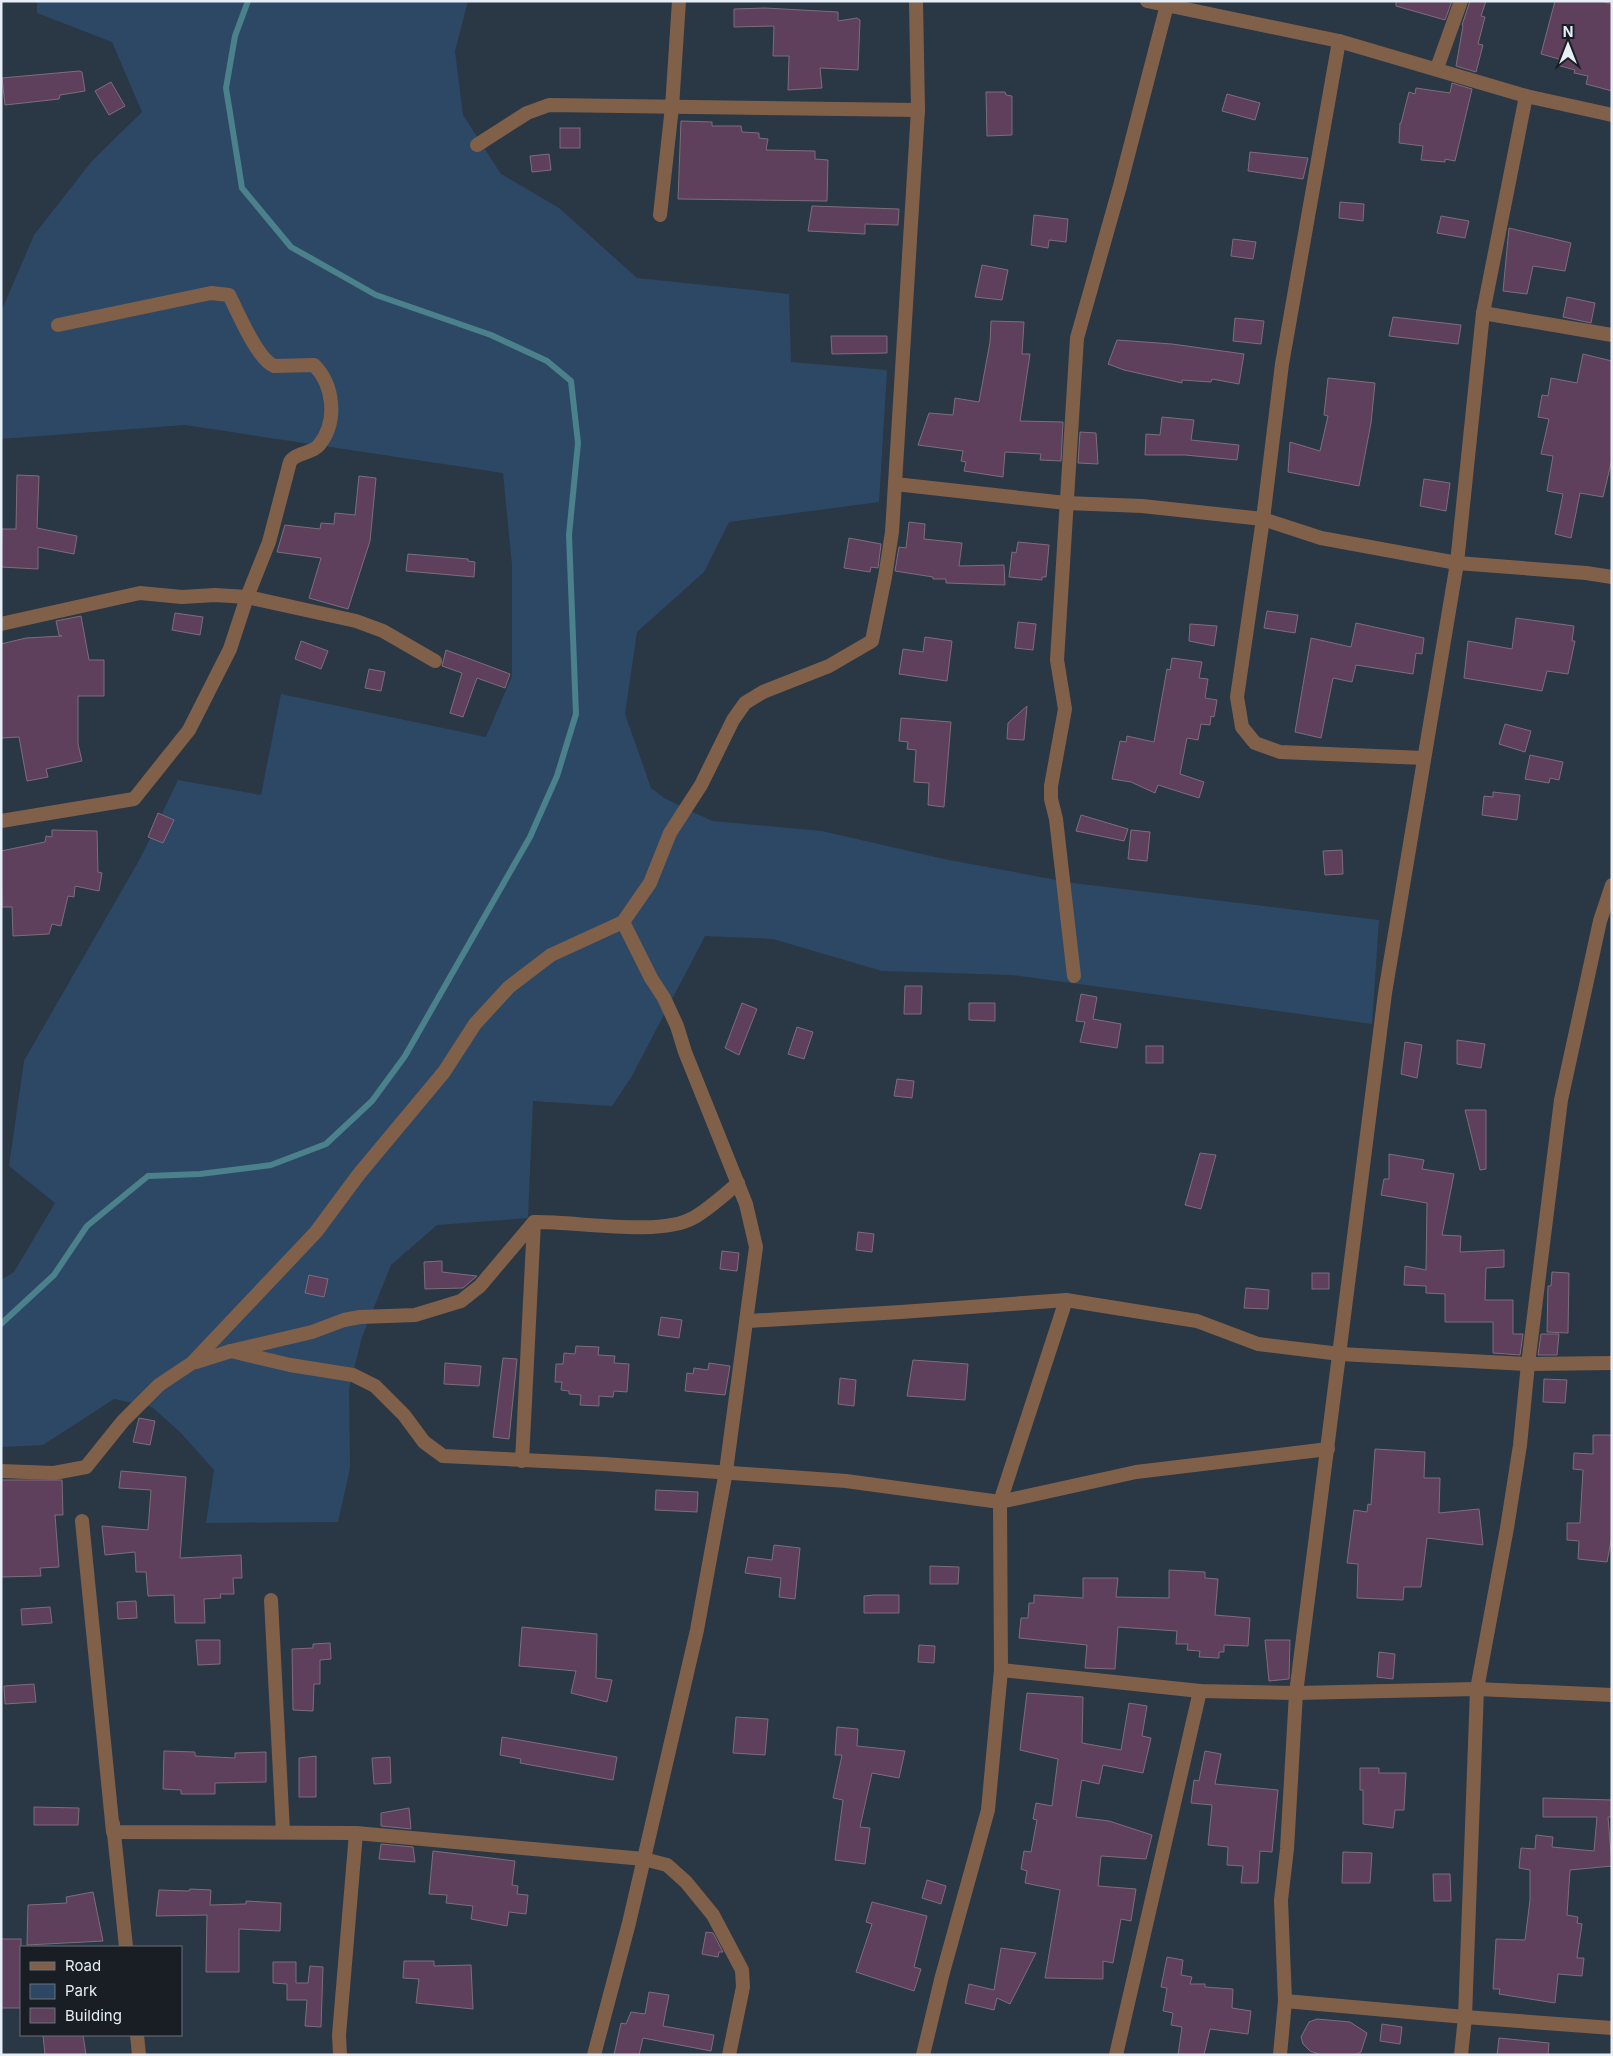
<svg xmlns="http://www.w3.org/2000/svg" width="1613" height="2056" viewBox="0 0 1613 2056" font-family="Inter,sans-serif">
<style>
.green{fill:#2d4865}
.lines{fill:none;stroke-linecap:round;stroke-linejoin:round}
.stream{stroke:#4a818b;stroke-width:6}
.building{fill:#5f405c;stroke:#7d6d7b}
.minor{stroke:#81604a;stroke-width:14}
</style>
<rect width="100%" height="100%" fill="#2a3745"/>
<path class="green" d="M37,1H468L455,51L463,115L501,174L559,208L637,278L789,294L791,362L887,370L879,502L729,522L704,572L637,632L625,714L651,788L664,798L712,821L822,831L944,859L1073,883L1379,920L1372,1024L1013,975L882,971L773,939L705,936L632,1076L612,1106L533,1101L528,1218L437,1225L391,1265L362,1337L349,1389L350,1468L338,1522L206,1523L214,1470L181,1433L152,1407L114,1399L43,1445L1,1447V1280L14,1272L55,1203L9,1166L24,1061L141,857L178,780L261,795L281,694L486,737L512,676V565L503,473L185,425L1,439V312L34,235L92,161L142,112L112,42L37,13Z"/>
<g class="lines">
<path class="stream" d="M1,1324L54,1275L87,1226L148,1176L200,1174L271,1165L326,1144L372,1101L405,1056L530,837L557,776L576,714L569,535L578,443L571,381L547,361L491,335L376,295L291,247L242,188L226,88L235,36L248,1"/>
</g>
<g class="building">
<path d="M1396,1H1452L1445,20L1396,6Z"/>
<path d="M1470,1H1486L1481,16L1485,17L1478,44L1483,45L1476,72L1456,66L1463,26L1462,25Z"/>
<path d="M1555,1H1601L1612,4V91L1586,84L1588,76L1574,73L1575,70L1557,65L1559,59L1541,54Z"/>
<path d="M765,8L838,12V21L857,18L860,20L858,70L820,68L822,88L788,90L789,56H773L774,26L734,27V9Z"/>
<path d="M79,71L82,72L85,91L60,95L59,99L5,105L2,78Z"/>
<path d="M111,82L125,106L109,115L95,91Z"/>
<path d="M1452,83L1472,89L1455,161L1445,159V162L1421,160L1423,146L1399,143L1400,123H1401L1409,92L1415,94L1416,88L1450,93Z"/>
<path d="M986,92H1005L1006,95L1012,96V135L987,136Z"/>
<path d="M1227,94L1260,103L1255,120L1222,111Z"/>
<path d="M681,121L712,122V126H741L742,132L759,133V138L768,139L766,150L815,151V159L828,160L827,201L678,199Z"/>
<rect x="560" y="128" width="20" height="20"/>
<path d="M1250,152L1308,158L1303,179L1248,171Z"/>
<path d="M549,154L551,170L532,172L530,156Z"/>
<path d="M1340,202L1364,204L1363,221L1339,218Z"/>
<path d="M812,206L899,209L898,225L865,224V234L808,231Z"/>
<path d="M1034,215L1068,219L1066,242L1049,240L1048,248L1031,245Z"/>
<path d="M1441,216L1469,221L1465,238L1437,233Z"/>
<path d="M1509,228L1571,243L1565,271L1533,266L1527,294L1503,291Z"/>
<path d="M1233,239L1256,242L1253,259L1231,256Z"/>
<path d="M982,265L1008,270L1002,300L975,297Z"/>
<path d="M1567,297L1595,303L1591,323L1563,317Z"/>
<path d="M1393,317L1461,325L1458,344L1389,336Z"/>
<path d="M1235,318L1264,321L1261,344L1233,341Z"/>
<path d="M991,321L1024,322L1022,354H1030L1020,421L1063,422L1061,461L1040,460L1041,454L1005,452L1003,477L964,471L966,462L961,461L963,451L918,445L929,413L953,415L955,398L979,402L990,342Z"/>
<path d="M831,336H887V353L832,354Z"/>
<path d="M1117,340L1172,344L1244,354L1239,384L1212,379L1211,382L1182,380V383L1124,370L1108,364Z"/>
<path d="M1583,354L1612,361V459L1603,497L1580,493L1571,538L1555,534L1563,494L1547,491L1553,456L1541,454L1549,419L1538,417L1542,395L1548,396L1551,378L1577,383Z"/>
<path d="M1328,378L1375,383L1371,423L1359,486L1288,472L1290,442L1320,451L1328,416L1324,415Z"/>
<path d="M1162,417L1194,420L1191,440L1239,445L1237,460L1185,455H1145L1146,434L1160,435Z"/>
<path d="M1080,432L1096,433L1098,464L1078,463Z"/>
<path d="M17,475L39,476L37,528L77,536L74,554L38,547V569L1,567L2,529H16Z"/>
<path d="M359,476L376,478L370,541L348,609L309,598L321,558L277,552L285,525L320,529L321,523L334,524L335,513L355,515Z"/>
<path d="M1424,479L1450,483L1446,511L1420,506Z"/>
<path d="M909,522L925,524L924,539L962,543L959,566L1004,565L1005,585L946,583V579H933V577L895,571L899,547L906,548Z"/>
<path d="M849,538L881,544L878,568L871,567L870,572L844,568Z"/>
<path d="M1018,542L1049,545L1046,577H1042V580L1009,577L1012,552L1016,553Z"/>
<path d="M408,554L468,559V561L475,562L474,577L406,571Z"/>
<path d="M1267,611L1298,615L1295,633L1264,628Z"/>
<path d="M175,613L203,617L200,635L172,630Z"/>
<path d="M81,616L89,660H104V696H78V744L82,761L46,769L48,777L27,781L19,737L1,738V644L26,638L62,636L59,635L56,621Z"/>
<path d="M1516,618L1574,626L1572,641H1575L1568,674L1547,671L1542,691L1464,678L1468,641L1512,649Z"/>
<path d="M1018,622L1036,624L1033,650L1015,648Z"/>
<path d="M1356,623L1424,638L1422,654L1416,653L1413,674L1356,665L1352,682L1333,678L1321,738L1295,732L1311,638L1351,647Z"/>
<path d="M1190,624L1217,626L1214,646L1189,641Z"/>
<path d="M925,637L952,641L947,681L899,674L903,649L923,652Z"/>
<path d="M301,641L328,651L321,669L295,659Z"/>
<path d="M446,650L510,674L505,688L477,678L463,717L450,713L462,673L442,666Z"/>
<path d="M1172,658L1202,662L1199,678L1208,679L1205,698L1217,700L1214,717L1211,716L1210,725L1201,724L1198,740L1187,738L1180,774L1204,782L1199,798L1158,785L1155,793L1131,782L1112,779L1120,741L1126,742L1127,736L1154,742L1167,669L1170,670Z"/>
<path d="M369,669L385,672L381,691L365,688Z"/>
<path d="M1027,706L1024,740L1007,739L1008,723Z"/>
<path d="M901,718L951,722L944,807L928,805L929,783L914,782L916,750L907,749L908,742L899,741Z"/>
<path d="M1505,724L1531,731L1525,752L1499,744Z"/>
<path d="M1530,755L1563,762L1559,780L1550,778L1549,783L1525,779Z"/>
<path d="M1493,792L1520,795L1517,820L1482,815L1484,796L1493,797Z"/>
<path d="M158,813L174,820L163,843L148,837Z"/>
<path d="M1081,815L1128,829L1124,841L1076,831Z"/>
<path d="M52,830L97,831L98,872L102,873L99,891L75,886L74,897L68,896L61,926L52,924L49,934L13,936L12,907H2L1,851L45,842L46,836L52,837Z"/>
<path d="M1131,830L1150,832L1147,861L1128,859Z"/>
<path d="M1342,850L1343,874L1325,875L1323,851Z"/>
<path d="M905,986H922L921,1014H904Z"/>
<path d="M1081,994L1097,997L1093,1019L1121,1024L1117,1048L1080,1042L1085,1022L1076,1021Z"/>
<path d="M742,1003L757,1009L739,1055L725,1048Z"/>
<path d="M969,1003H995V1021L969,1020Z"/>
<path d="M797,1027L813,1032L804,1059L788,1054Z"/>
<path d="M1457,1040L1485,1044L1481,1068L1457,1064Z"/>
<path d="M1405,1042L1422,1045L1417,1078L1401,1074Z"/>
<rect x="1146" y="1046" width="17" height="17"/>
<path d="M897,1079L914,1081L912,1098L894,1096Z"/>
<path d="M1465,1110H1486V1169L1480,1170Z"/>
<path d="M1200,1153L1216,1155L1201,1209L1185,1205Z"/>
<path d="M1389,1154L1424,1160L1422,1169L1454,1174L1442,1235L1461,1236L1460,1252L1504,1250V1267L1486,1268L1485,1300H1513V1334H1523L1520,1355L1493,1353V1322H1445V1294L1426,1293V1286L1404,1285L1405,1266L1426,1270L1427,1203L1381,1195L1384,1179H1389Z"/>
<path d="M858,1232L874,1234L872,1252L856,1250Z"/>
<path d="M722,1251L739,1253L737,1271L720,1269Z"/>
<path d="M442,1261V1272L477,1276L463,1288L425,1289L424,1262Z"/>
<path d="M1552,1272L1569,1273L1568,1333L1547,1332L1548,1286H1551Z"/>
<rect x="1312" y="1273" width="17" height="16"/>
<path d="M309,1275L328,1279L324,1297L305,1293Z"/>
<path d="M1246,1288L1269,1290L1268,1309L1244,1308Z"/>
<path d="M661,1317L682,1320L679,1338L658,1335Z"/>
<path d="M1541,1334H1559L1557,1355H1538Z"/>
<path d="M576,1346L599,1347L598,1355L615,1356L614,1363L629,1364L627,1392L614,1391L613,1397L599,1396V1406L580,1405L581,1395L569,1394V1391L561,1390L562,1382H555L556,1364H563L564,1353L575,1354Z"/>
<path d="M503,1358L517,1359L509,1439L493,1437Z"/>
<path d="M913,1360L968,1364L965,1400L907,1396Z"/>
<path d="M445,1363L481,1366L479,1386L444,1384Z"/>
<path d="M709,1363L730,1366L725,1395L685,1391L687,1373L693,1374L694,1368L708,1370Z"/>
<path d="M840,1378L856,1380L854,1406L838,1404Z"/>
<path d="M1544,1379L1567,1380L1565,1403L1543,1402Z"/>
<path d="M139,1418L155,1421L150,1445L133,1442Z"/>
<path d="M1593,1435H1612V1536L1607,1562L1578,1559L1579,1541L1567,1540V1523H1580L1583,1470L1573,1469L1574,1453L1593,1454Z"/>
<path d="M1375,1449L1425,1452L1424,1478H1440L1439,1513L1479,1509L1483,1545L1427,1538L1421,1587H1404L1403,1600L1357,1598L1358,1564L1347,1563L1354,1510L1367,1512L1368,1504L1371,1505Z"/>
<path d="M121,1471L186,1477L180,1558L241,1555L242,1578H233L234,1594H220L221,1598L204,1599L205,1623H175L174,1595L148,1596L146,1572H136L135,1552L105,1555L102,1526L148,1530L151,1490L119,1488Z"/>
<path d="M1,1480H62L63,1515H55L59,1567L40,1568L41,1576L1,1577Z"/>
<path d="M656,1490L698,1492L697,1512L655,1510Z"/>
<path d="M774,1545L800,1548L795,1599L779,1597L781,1578L745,1573L748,1557L772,1560Z"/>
<path d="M930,1566L959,1567L958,1584H930Z"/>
<path d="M1169,1570L1205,1572V1578L1218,1579L1215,1615L1250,1618L1248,1646L1224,1645V1652H1219V1658L1199,1657L1200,1651L1187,1650L1188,1644H1176L1177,1631L1118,1627L1115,1669L1085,1668L1087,1645L1019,1638L1021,1618H1028L1029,1603H1034V1595L1083,1598V1578H1118L1116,1597L1169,1598Z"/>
<path d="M874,1595H899V1613H864V1596Z"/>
<path d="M136,1601L137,1618L118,1619L117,1602Z"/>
<path d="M50,1607L52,1623L22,1625L21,1609Z"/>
<path d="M522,1627L597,1634L596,1678L612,1680L607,1702L571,1693L576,1671L519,1666Z"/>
<path d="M196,1640H220V1664L198,1665Z"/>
<path d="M1265,1640H1290L1289,1679L1269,1681Z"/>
<path d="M330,1643L331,1659L320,1660V1684H314L313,1711L293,1710L292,1649L313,1648V1644Z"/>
<path d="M919,1645L935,1646L934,1663L918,1662Z"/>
<path d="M1379,1652L1395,1654L1393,1679L1377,1677Z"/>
<path d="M34,1684L36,1702L5,1704L4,1686Z"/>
<path d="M1027,1693L1083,1697L1082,1743L1121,1750L1129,1703L1147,1706L1142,1736L1151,1738L1143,1773L1103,1765L1099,1784L1082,1780L1081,1784L1076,1817L1109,1821L1152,1835L1146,1859L1101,1856L1098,1886L1136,1889L1131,1921L1121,1919L1113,1963L1103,1961V1979L1045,1978L1060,1890L1025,1883L1027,1871L1021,1869L1024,1851L1031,1852L1037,1820L1033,1819L1036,1803L1052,1806L1058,1759L1020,1750Z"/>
<path d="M736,1717L768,1719L765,1755L733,1753Z"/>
<path d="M837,1727L858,1729L857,1746L905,1751L899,1778L872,1773L860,1827L870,1828L865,1864L835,1860L843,1800L833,1798L842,1755H835Z"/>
<path d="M502,1737L617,1757L613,1780L520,1763L521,1759L500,1755Z"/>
<path d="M164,1751L195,1752V1756L235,1758V1753L266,1752V1782L215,1783V1794H181V1790L163,1789Z"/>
<path d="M1205,1751L1221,1754L1215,1784L1278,1790L1272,1852L1260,1851L1258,1883H1241L1243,1866L1227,1865L1228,1847L1208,1845L1212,1805L1191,1803L1194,1780L1199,1781Z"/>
<path d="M316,1756V1797H299V1758Z"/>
<path d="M390,1757L391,1783L374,1784L372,1758Z"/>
<path d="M1360,1768H1379V1773H1406L1404,1810H1395L1393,1828L1363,1824V1790H1360Z"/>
<path d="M1543,1798L1612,1800V1817H1608L1612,1866L1570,1870L1567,1915L1578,1917L1577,1923L1582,1924L1577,1958H1584L1582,1976L1558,1974L1555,2003L1499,1994L1500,1989H1493L1496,1939L1525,1940L1530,1900V1870L1519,1868L1521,1848L1535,1849L1536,1835L1553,1837L1552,1847L1594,1851L1597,1817H1543Z"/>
<path d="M34,1807L79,1808L78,1825H34Z"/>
<path d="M409,1808L411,1829L381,1826V1813Z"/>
<path d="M381,1844L413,1847L415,1862L379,1859Z"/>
<path d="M433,1851L515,1861L512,1885L518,1886L517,1894L528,1895L526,1914L509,1912L507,1926L471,1919L473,1906L446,1903L447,1895L429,1894Z"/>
<path d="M1343,1852L1372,1853L1370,1883H1342Z"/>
<path d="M1433,1874H1450L1451,1901H1434Z"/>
<path d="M927,1880L946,1886L941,1904L922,1898Z"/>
<path d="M190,1889L211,1890L210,1905L246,1904V1901L281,1903L280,1931L239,1929V1972H206L207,1915L156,1916L159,1890L189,1891Z"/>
<path d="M93,1892L103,1941L27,1945L28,1905L67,1903L66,1897Z"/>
<path d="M872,1902L927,1916L914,1967L921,1969L914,1991L856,1972L872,1924L866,1922Z"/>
<path d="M706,1932L713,1933L723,1952H719L718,1957L702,1954Z"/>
<rect x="1" y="1939" width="20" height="69"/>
<path d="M1001,1948L1036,1953L1010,2004L997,1998L994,2010L965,2003L969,1984L994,1990Z"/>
<path d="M1167,1957L1183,1960L1181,1975L1192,1977L1190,1984H1205V1987L1233,1989L1232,2008L1251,2011L1248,2034L1210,2029L1204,2055H1178L1182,2027L1171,2025L1173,2013L1163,2011L1167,1988L1161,1987Z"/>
<path d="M404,1961H434V1966L471,1965L473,2009L416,2003L419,1979L403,1978Z"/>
<path d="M273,1962H296V1983H308L310,1966L323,1967L321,2027L305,2026L307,2000H287V1984L273,1983Z"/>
<path d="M649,1992L669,1995L663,2026L714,2035L711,2051L643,2038L639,2055H614L621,2023L626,2024L631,2012L645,2014Z"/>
<path d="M1317,2019L1350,2022L1367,2033L1361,2052L1355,2055H1321L1310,2051L1303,2044L1301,2037L1309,2022Z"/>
<path d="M1382,2024L1402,2027L1400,2044L1380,2041Z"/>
<path d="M43,2035H83L86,2055H45Z"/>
<path d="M1499,2038L1549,2043L1548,2055H1497Z"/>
</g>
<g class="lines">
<g class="minor">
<path d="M1147,1L1339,41L1526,96L1612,115"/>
<path d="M1339,41L1282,364L1263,519L1237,697L1242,727L1255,743L1280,752L1424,758"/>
<path d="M1437,68L1461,1"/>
<path d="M477,145L527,113L549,105L918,110"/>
<path d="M660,215L672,107L679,1"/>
<path d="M1483,313L1612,335"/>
<path d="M895,484L1066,503L1142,506L1263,519L1321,538L1457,563L1586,573L1612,577"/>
<path d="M1,624L140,593L182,597L215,595L247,597L356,621L383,631L435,661"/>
<path d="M1,821L134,799L189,730L230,649L247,597L269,542L290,462C296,452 312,454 319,445C338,422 334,385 314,365L274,366C257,359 238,312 229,295L211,293L58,325"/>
<path d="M1074,976L1056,819L1051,799V786L1065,709L1057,660L1077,338L1120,186L1168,1"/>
<path d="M748,1321L901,1312L1066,1300L1197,1321L1258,1344L1340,1354L1528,1364L1612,1363"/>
<path d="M231,1351L290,1365L353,1375L375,1386L404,1415L424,1442L443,1456L604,1464L846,1481L1000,1502L1136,1472L1328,1449"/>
<path d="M196,1362L231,1351L312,1332L344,1320L360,1317L415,1315L461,1301L480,1286L534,1222C575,1221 659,1237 693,1218C709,1209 724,1195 738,1183"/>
<path d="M522,1461L534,1222"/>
<path d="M1,1471L54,1473L86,1467L123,1421L159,1385L192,1363L316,1232L359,1174L444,1072L475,1024L509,987L551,955L623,922L650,883L670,833L701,785L733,720L745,703L763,692L829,666L872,641L885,577L892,532L918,110L916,1"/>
<path d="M82,1521L113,1832L356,1833L644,1859L667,1865L686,1882L713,1915L742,1970L743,1987L729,2055"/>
<path d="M271,1600L283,1832"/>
<path d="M1001,1670L1200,1691L1296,1693L1477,1689L1612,1695"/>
<path d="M113,1824L126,1947"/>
<path d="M1285,2001L1465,2017L1612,2028"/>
<path d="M137,2035L139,2055"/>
<path d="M340,2055L339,2035L356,1833"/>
<path d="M594,2055L629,1923L697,1630L726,1471L756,1247L746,1204L685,1052L677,1026L664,998L651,978L623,922"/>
<path d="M923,2055L942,1976L988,1810L1001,1670L1000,1502L1066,1300"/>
<path d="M1116,2055L1200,1691"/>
<path d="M1280,2055L1285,2001L1281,1900L1287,1849L1296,1693L1385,993L1457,563L1483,313L1526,96"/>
<path d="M1461,2055L1465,2017L1477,1689L1507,1528L1520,1445L1528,1364L1561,1100L1600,921L1612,885"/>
</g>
</g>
<rect width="1613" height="2056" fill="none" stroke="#e6eef7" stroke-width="5"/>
<rect x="20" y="1946" width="162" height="90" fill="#181e24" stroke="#6a7178"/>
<rect x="30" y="1962" width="25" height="8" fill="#81604a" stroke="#6a7178"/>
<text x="65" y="1971" font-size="15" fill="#e6eef7">Road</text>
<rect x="30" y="1984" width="25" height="15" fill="#2d4865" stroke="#6a7178"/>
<text x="65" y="1996" font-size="15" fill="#e6eef7">Park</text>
<rect x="30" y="2008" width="25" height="15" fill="#5f405c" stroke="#6a7178"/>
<text x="65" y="2021" font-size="15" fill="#e6eef7">Building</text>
<g transform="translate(1568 45)" stroke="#181e24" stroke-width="4" paint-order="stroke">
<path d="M0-4L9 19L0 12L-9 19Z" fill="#e6eef7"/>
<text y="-8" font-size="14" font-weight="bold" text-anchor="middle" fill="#e6eef7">N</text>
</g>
</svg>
